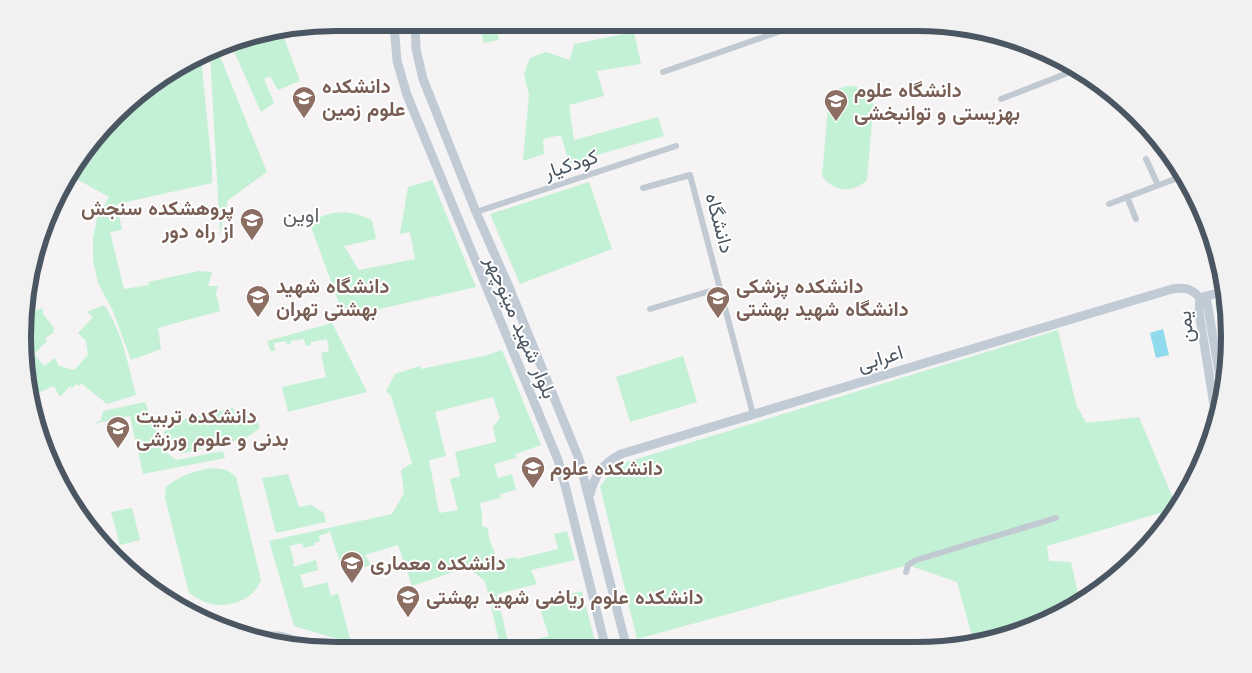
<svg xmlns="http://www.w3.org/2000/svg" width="1252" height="673" viewBox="0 0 1252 673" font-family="Jost,Vazirmatn,sans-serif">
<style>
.green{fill:#c3f1d5;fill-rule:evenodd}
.water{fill:#90daee}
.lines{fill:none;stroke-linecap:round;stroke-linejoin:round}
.street{stroke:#c1cad2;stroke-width:6}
.secondary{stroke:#c1cbd6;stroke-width:9}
.labels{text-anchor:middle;stroke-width:4;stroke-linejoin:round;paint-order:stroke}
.education-label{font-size:20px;font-weight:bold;fill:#785e54;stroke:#fff;text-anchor:start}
.street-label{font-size:20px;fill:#4a5661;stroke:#fff}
.neighbourhood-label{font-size:21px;fill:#5f6368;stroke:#fff}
.rim{fill:none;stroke:#4a5661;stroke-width:6}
</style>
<rect width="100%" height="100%" fill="#f5f3f3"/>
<g class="green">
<path d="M478,23H494L499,40L484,43Z"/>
<path d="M282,32L300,81L278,90L270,76L264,79L274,103L261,112L230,42L235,39Z"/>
<path d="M634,32L641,64L597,71L604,96L569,105L574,140L658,117L664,136L569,163L561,135L543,139L544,154L523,161L529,95L524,74L530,58L546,52L570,60L574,44Z"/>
<path d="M217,49L267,172L228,200L220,233L210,53Z"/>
<path d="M201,58L212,168V183L117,204L122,230L110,232L124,289L149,285L148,282L199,271L212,272L208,286H218L216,293L220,311L158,328L161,349L131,360L113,311L98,283L93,260V238L97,218L109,197L73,177L82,155L145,88Z"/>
<path d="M847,86C858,86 868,89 874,98L867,180C852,194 834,192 822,176L829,97L837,89Z"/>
<path d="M432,180L476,287L485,285L344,317L309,221C336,211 344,208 372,220L376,239L344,246L359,270L415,259L410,232L400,234L408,187Z"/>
<path d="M589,182L612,249L520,284L490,214Z"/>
<path d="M1222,300L1226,366L1215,302Z"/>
<path d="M104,305C122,330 128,365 136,395L107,404L81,383L79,386L76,384L72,388L70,386L60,397L54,386L33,395L23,357L27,314L43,308V314L54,328L53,333L45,338L47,341L34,354L44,366L55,358L59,366L74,370L88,355L86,341L78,333L93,317L87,312Z"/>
<path d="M332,323L367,392L288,412L282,387L326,377L321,353L329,351L327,339L311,342V345L306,346L304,339L291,341V344L287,345L286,341L274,343L275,351H270L267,341Z"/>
<path d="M1058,330L1076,404L1086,423L1139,417L1177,508L1047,546L1049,561L1071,562L1080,603L1035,627L974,643L957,582L908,565L637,639L600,486L617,465Z"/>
<path d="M502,350L541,445L516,454V458L494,464L498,478L512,474L516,490L500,494L501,498L480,503L482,514V526L488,528C488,540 494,550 498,561L515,557L516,559L558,549L554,534L567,531L575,560L531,570L537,584L497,594L509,646L549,636L538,603L582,591L597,649H583L580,641L543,649H501L485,581L466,566L462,569L412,586L398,545L365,555L371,565L359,569L357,564L345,567L343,562H340L330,532L319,536L320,541L314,543L315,545L304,548L302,543L290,546L294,562L293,567L316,560L318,570L300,575L304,588L329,582L328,585L331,596L338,593L351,643L294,626L269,541L392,514L404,493L401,470L412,463L391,396L386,391L395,374L420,366L421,369L488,355ZM493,397L500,418L493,427L496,442L455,452L460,476L450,479L458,510L439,513L429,460L446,456L435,412Z"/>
<path d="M683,356L697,402L630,422L616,377Z"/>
<path d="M145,402L165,451L176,460L223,451L225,458L143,474L130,416L93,424L101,420L103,411Z"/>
<path d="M233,408L236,414L253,411L260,428L246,438L180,454L163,432L183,420Z"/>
<path d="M214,468L227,470L236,477L261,580C254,599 230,608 211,604C202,602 196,597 189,593L165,498L166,487C181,475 195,470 214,468Z"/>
<path d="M288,474L299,507L311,505L324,513L326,522L276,533L262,478Z"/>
<path d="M132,508L140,540L120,545L111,512Z"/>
</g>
<path class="water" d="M1163,329L1169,355L1156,358L1150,333Z"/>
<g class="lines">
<g class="street">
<path d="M663,72L804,23"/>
<path d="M1001,99L1078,69"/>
<path d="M1146,159L1158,185"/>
<path d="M643,188L690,175L753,414"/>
<path d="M1127,197L1136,219"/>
<path d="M1109,204L1180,177"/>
<path d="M476,212L676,146"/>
<path d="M650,309L720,288"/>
<path d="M906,572L908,565L916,560L1056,518"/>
</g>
<g class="secondary">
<path d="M394,23L397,61L407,95L558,460L566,489L606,649"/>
<path d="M415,23L416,49L423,79L476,212L509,287L579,459L627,649"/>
<path d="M1206,296L1222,390"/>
<path d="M1200,298L1199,312L1215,411"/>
<path d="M1200,298L1221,292"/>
<path d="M590,494C595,475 603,463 621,454L1172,289C1185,287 1191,288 1200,298"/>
<path d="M235,632L265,636H280L330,650"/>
<path d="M267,637L290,646"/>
</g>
</g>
<defs>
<g id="university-pin" transform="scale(1.25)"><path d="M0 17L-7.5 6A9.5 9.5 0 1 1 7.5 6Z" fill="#8d6e63" stroke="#fff"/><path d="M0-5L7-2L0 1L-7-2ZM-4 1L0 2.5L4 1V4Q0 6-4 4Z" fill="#fff"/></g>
</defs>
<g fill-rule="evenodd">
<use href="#university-pin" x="304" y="98"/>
<use href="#university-pin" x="836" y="101"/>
<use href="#university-pin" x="252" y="220"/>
<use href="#university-pin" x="258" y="297"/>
<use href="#university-pin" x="718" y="298"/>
<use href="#university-pin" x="118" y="428"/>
<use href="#university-pin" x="533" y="468"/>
<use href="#university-pin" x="352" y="563"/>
<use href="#university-pin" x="408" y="597"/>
</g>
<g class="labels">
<g class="education-label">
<text x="322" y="93">دانشکده<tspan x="322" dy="23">علوم زمین</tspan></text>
<text x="854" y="97">دانشگاه علوم<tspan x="854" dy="23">بهزیستی و توانبخشی</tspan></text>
<text x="234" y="215" text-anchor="end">پروهشکده سنجش<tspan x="234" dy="23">از راه دور</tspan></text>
<text x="276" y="293">دانشگاه شهید<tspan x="276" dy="23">بهشتی تهران</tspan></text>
<text x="736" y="293">دانشکده پزشکی<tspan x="736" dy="23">دانشگاه شهید بهشتی</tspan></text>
<text x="136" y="423">دانشکده تربیت<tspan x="136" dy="23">بدنی و علوم ورزشی</tspan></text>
<text x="550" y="475">دانشکده علوم</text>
<text x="370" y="570">دانشکده معماری</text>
<text x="426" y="604">دانشکده علوم ریاضی شهید بهشتی</text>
</g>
<g class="street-label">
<text transform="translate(571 164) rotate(-18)" y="7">کودکیار</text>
<text transform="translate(720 223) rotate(75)" y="7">دانشگاه</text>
<text transform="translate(521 327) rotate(67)" y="7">بلوار شهید مینوچهر</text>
<text transform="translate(1185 327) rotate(-96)" y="7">یمن</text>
<text transform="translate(880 358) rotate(-17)" y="7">اعرابی</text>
</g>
<g class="neighbourhood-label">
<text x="301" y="222">اوین</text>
</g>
</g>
<path d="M0 0H1252V673H0ZM336 31H916A305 305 0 0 1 1221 336V337A305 305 0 0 1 916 642H336A305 305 0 0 1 31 337V336A305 305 0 0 1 336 31Z" fill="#f1f1f2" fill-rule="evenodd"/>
<path class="rim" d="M336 31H916A305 305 0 0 1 1221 336V337A305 305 0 0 1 916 642H336A305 305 0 0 1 31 337V336A305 305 0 0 1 336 31Z"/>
</svg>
